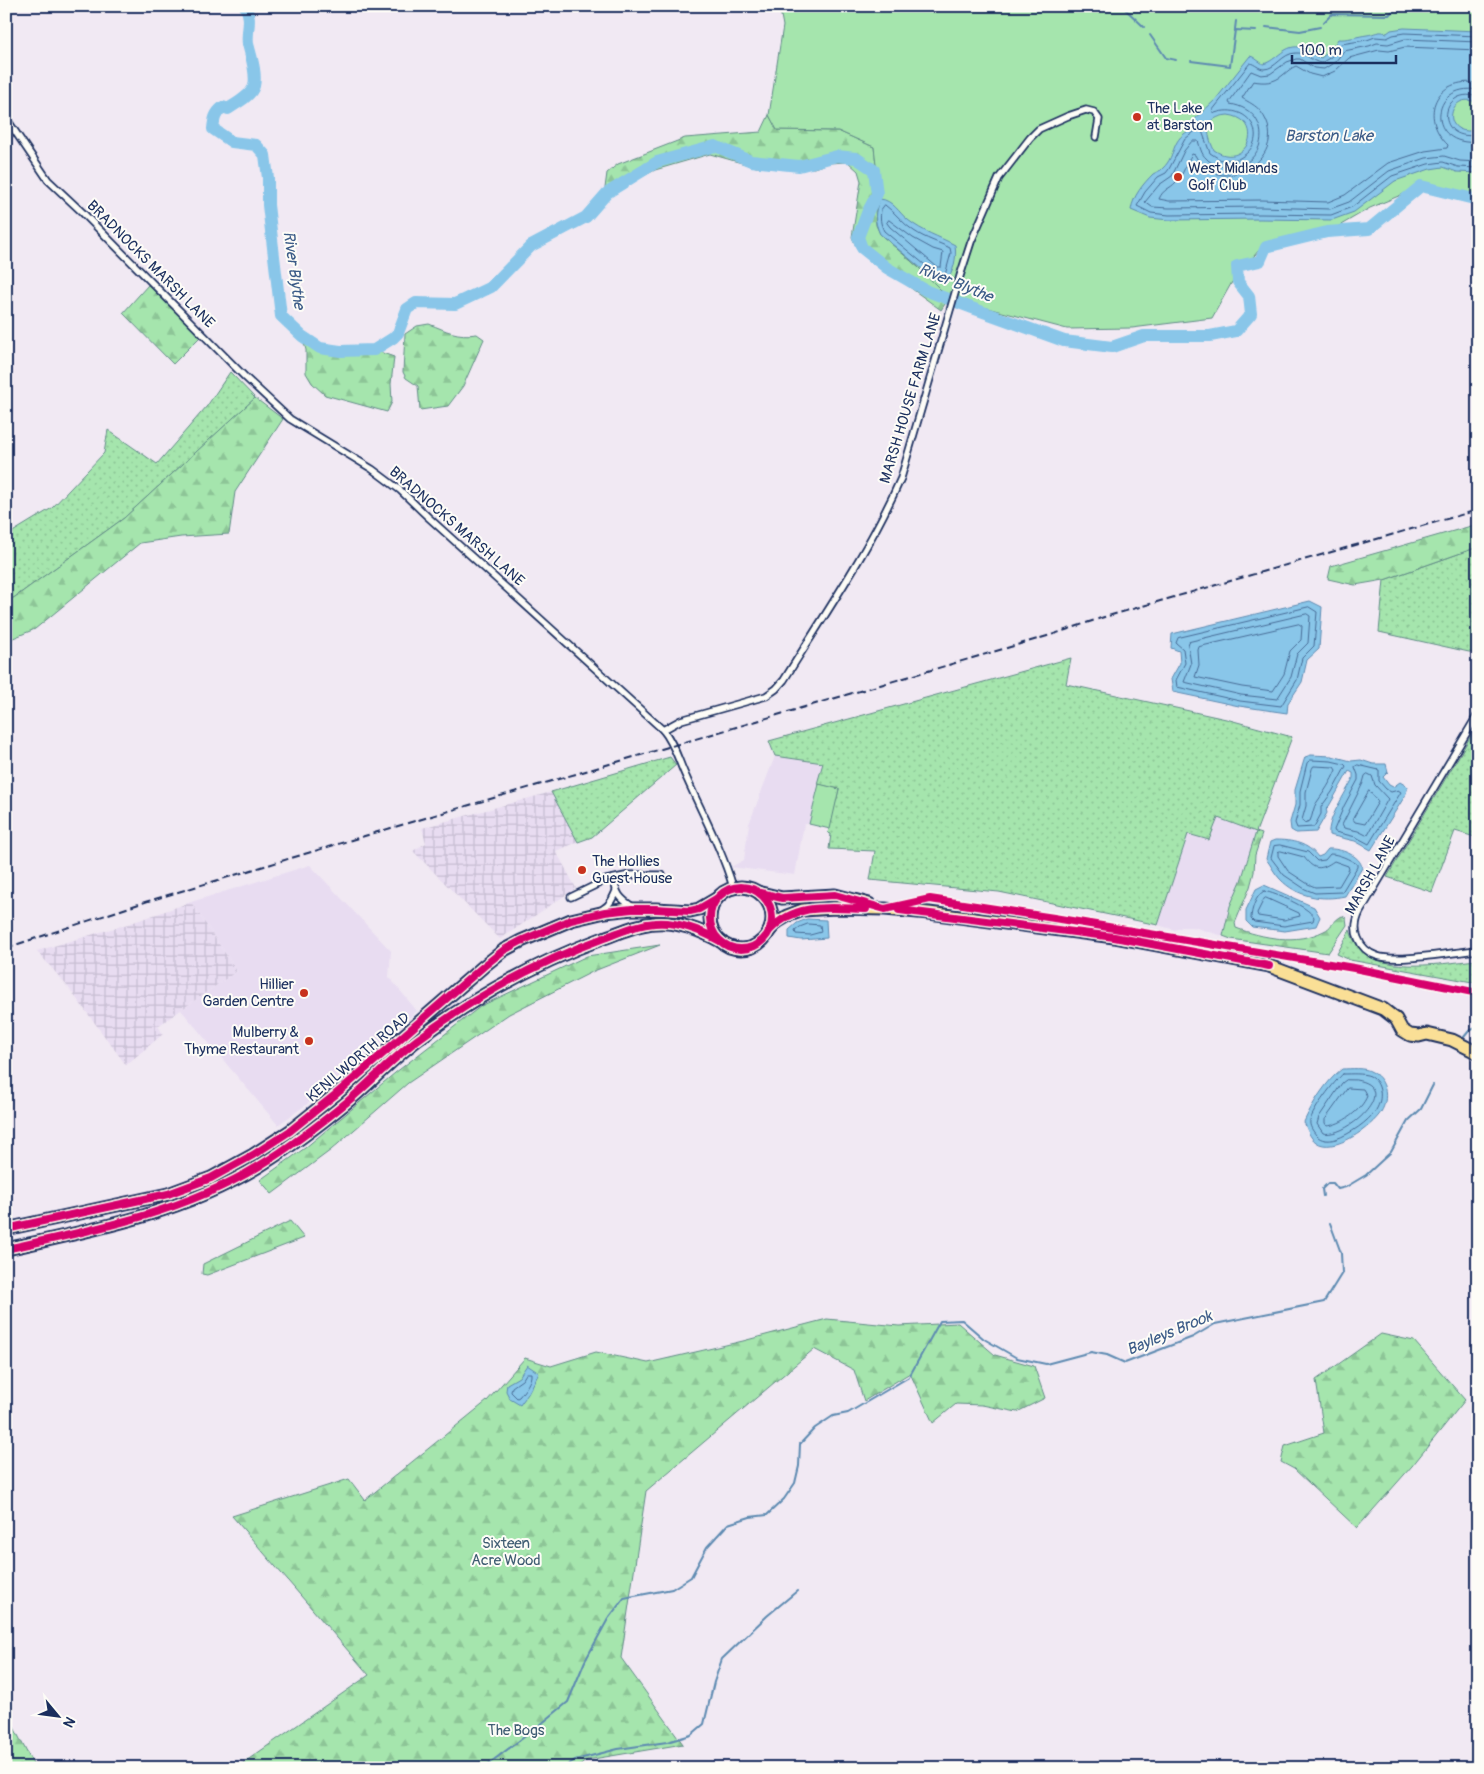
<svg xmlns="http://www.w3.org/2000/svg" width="1484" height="1774" viewBox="0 0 1484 1774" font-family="Pangolin,sans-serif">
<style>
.built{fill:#e8dcf1}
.industrial{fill:url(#industrial-grid)}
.grass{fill:url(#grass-dots);stroke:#608a86}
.forest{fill:url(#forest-firs);stroke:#608a86}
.pitch{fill:#a5e5ad;stroke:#608a86}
.water{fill:#89c6e9;stroke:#5d8ab1;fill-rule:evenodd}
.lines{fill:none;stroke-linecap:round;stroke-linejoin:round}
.shore{stroke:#476b96;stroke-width:1}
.stream{stroke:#5d8ab1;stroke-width:2}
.river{stroke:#89c6e9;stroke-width:12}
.street-casing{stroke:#1b2f5e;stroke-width:9}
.highway-casing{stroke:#1b2f5e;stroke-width:15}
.street{stroke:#fdfcf7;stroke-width:5.5}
.highway{stroke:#fadf96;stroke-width:11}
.rail{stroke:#1b2f5e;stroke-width:2;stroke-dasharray:8 4;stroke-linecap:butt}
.cycleway-casing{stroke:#fdfcf7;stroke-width:11}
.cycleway{stroke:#d6006c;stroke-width:8}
.poi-dot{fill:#c8321e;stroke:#fdfcf7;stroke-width:2}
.labels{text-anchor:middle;stroke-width:4;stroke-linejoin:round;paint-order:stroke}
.poi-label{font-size:15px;fill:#1b2f5e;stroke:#fdfcf7;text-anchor:start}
.street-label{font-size:15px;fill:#1b2f5e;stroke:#fdfcf7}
.park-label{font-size:15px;fill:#3e5c72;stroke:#fdfcf7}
.water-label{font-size:16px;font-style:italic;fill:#3c5c88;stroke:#fdfcf7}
</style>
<defs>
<pattern id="industrial-grid" width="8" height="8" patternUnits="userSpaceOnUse" patternTransform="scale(1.25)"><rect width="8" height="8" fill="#e8dcf1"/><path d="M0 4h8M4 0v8" fill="none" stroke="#c6bdd1"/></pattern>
<pattern id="grass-dots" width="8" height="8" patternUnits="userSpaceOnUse" patternTransform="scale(1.25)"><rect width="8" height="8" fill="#a5e5ad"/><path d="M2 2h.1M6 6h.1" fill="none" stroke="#8dc597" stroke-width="1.8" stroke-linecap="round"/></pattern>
<pattern id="forest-firs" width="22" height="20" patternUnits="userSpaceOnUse" patternTransform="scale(1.25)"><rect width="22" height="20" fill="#a5e5ad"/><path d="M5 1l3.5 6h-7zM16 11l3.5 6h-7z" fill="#8dc597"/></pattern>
</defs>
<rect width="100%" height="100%" fill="#f1e9f3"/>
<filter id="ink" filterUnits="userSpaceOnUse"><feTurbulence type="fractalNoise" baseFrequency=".02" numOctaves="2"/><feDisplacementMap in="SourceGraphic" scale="10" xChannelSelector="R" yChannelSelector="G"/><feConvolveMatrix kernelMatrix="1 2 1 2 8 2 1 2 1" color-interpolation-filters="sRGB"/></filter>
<g filter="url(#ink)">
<g class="built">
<path d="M775,756L823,763L809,824H804L795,875L731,867L744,860L749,824Z"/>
<path d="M1218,818L1256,832L1241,881L1230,906L1223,936L1193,927H1182L1175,930L1158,925L1188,834Z"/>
<path d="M310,865L391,951L389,977L417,1011L321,1094L278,1125L181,1010L237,971L191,902Z"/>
</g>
<g class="industrial">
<path d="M551,792L578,842L556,851L576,888L500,939L413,851L426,843L422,828Z"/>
<path d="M191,902L237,971L158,1026L163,1034L126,1065L68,987L37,951L131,923Z"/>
</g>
<g class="grass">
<path d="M230,372L255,398L253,400L124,518L15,597L6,602V536L52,508L104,453L108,430L157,464L207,406Z"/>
<path d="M1478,547V654L1379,632L1384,580Z"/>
<path d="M1071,658L1066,684L1226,719L1292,737L1256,832L1218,818L1209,840L1188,834L1158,925L999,892L870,880L875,851L829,849L831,834L828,833L839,789L817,784L823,763L775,756L769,741Z"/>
<path d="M1478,724V838L1455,831L1432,892L1387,877Z"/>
<path d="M670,757L676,765L592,837L578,842L551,792Z"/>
<path d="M1350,930C1363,980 1439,963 1478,960V983L1350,960L1337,954Z"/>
</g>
<g class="forest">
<path d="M769,115L777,130L838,131L874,147L880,199L875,208L880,234L918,267L949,298L941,310L857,249L852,237L861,181L858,171L848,162L829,163L814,168L756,167L710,154L655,170L614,192L611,195L607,196L605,188L607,173L618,164L685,138L761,132Z"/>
<path d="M148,285L201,336L173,364L123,313Z"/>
<path d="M429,324C447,331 457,337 477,334L484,339L463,386L448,406L420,410L418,386L406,378L403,372L405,334L417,326Z"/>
<path d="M302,336L320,348L340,351L374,350L394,357L391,384L392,402L387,412L325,395L312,383L306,373V350Z"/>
<path d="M255,398L283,419L235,492L229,534L181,537L140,543L35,629L6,641V602L15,597L124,518Z"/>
<path d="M1478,524V547L1384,580L1355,585L1328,579L1331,566Z"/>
<path d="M1256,832L1262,834L1255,855L1254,872L1250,887L1235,923L1236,928C1263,938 1296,945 1324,931C1331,928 1334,920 1342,916L1346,918L1347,925L1328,953L1231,939L1223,936L1230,906L1241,881Z"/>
<path d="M660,945L594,971L509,1014L408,1083L331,1150L272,1194L260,1180L305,1148L395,1073L481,1006L587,956Z"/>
<path d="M290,1221L304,1238L207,1275L202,1274L203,1264Z"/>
<path d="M827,1319L899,1326L958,1323L995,1355L1034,1366L1045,1398L1017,1412L982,1405L956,1404L933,1423L910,1373L864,1401L854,1370L814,1349L646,1491L621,1658L683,1744L587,1760L577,1768H236L369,1675L232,1516L349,1479L365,1500L487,1401L525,1358L551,1366L596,1352L648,1363L743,1341Z"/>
<path d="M1381,1334L1414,1341L1465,1400L1412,1466L1357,1528L1294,1469L1281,1462L1285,1446L1324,1433L1316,1380Z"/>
<path d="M6,1712L35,1768H6Z"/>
</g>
<g class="pitch">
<path d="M777,6H1478V194L1420,187L1370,208L1327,233L1265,243L1232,282L1212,318L1132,328L1067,329L949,298L918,267L880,234L876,225L875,208L880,199L874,147L838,131L777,130L769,115L783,26L780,10Z"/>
<path d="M819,784L839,789L830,829L809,824Z"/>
</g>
<g class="water">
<path d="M1404,28L1478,31V103C1448,88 1438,139 1478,130V173L1457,172L1443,167L1430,169L1395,181L1354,212L1332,220L1260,219L1169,220L1150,218L1131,210C1133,196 1143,184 1153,174C1156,172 1161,171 1163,168C1177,155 1170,138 1193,129V121L1216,99L1250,56L1253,57L1263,64C1277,61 1285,42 1303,48C1310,51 1314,56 1321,58L1331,50L1338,39C1346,40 1359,36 1367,35C1375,34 1378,30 1387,33L1391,30ZM1228,115C1268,120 1246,172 1214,150C1206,133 1204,117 1228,115Z"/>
<path d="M880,199C893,200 899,213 908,220C923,232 938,236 955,245C957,256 954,274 945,282L934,279L880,234C874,221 874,212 880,199Z"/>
<path d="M1310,601L1322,607L1319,649L1307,660L1302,682L1288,703L1287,713L1239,706L1173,692L1171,679L1180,663L1179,651L1171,648L1172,634Z"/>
<path d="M1311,755L1332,756L1351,761L1361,760L1373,764H1386L1388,772L1383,777L1389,785L1393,787L1400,782L1408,787L1405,796L1371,850L1355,841L1329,835C1327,819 1346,793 1353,778V773L1349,771L1329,806L1326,809L1327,813L1316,832L1296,833L1291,830L1290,822L1295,805V790L1305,757Z"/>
<path d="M1275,840C1292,840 1308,843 1318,857L1323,855L1328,849C1339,848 1361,855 1362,868L1345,896C1322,901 1297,897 1280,879C1274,873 1271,865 1266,859L1270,842Z"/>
<path d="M1264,885L1314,907L1320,917L1316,926L1285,931L1252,927L1246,921V910L1256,889Z"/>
<path d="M807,919L826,920L827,938L801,940L789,938V930L797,923Z"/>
<path d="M1342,1069C1351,1069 1364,1067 1372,1072C1387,1080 1389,1099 1381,1112C1372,1127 1333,1155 1316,1142C1310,1138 1307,1129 1304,1122C1312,1104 1326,1081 1342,1069Z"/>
<path d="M527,1365L539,1373L528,1394L520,1405L510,1399L506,1391L507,1384L519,1377Z"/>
</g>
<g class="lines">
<g class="shore">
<path d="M1478,36L1404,33L1393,35L1387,38L1375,37L1367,40L1341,44L1331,57L1321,63C1312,62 1306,52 1296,53C1282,53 1276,69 1264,69C1259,69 1255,64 1250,63L1212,111L1215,113C1251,101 1272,142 1238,159L1221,160L1210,153L1202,131L1198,129L1185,139L1169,169L1166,173L1158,177L1145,192L1137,206L1151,213L1169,215L1260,214L1331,215L1352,207L1392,176L1428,164L1443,162L1458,167L1478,168"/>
<path d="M1478,42L1405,39L1388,44L1377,43L1369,46L1344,51L1335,62L1324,69L1314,68L1300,59H1296L1287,62L1270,74L1261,75L1251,71L1229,102L1230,104C1276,111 1267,169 1227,167C1219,166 1211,164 1206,158C1201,154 1200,146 1198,141H1192L1184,151L1172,176L1159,185L1145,202L1152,207L1169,208L1261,207L1330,209L1349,202L1389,171L1426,158L1444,156L1460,161L1478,162"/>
<path d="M1478,50L1405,47L1389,51L1379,50L1349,58L1335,71L1322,77L1310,74L1296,66C1291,68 1288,71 1283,75C1274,83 1264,83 1253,81L1242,98C1248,102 1256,105 1261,112C1295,157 1218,202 1195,155L1192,154C1186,163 1184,174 1176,182C1170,189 1163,189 1159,199L1169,201L1261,200L1328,202L1345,195L1388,163L1425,151L1447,148L1448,145C1418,116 1436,76 1478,83"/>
<path d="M1478,90C1429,81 1425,148 1478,142"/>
<path d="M1478,97C1440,84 1432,143 1478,135"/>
<path d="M885,205C896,213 903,224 914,231C926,239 938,242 950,248L951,253L945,275L936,274L884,231C880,223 880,218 881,210Z"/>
<path d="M889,220L913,238L933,249L943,252L941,267H937L890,227L887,223Z"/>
<path d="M1309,607L1317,612L1314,646L1302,658L1297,680L1281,706L1240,701L1177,687L1176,680L1185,663L1183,649L1176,643L1178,638Z"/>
<path d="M1307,614L1310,616L1308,643L1297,654L1291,677L1277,699L1241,695L1184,682L1191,664L1188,645L1189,642Z"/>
<path d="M1299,624L1302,626L1301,640L1290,651L1284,674L1273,691L1242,687L1195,677L1199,665L1198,650L1199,647Z"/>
<path d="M1311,760L1331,761L1344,764L1346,766L1332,792L1321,807V814L1314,827L1297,828L1295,823L1300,805V791L1307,763Z"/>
<path d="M1358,765L1379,770V781L1386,789L1391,792L1398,790L1401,792L1369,844L1356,837L1335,832L1334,830L1344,806L1358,780V775L1355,767Z"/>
<path d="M1314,766L1334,767L1336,770C1331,782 1324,792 1317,802C1313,807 1313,815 1310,821L1304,823L1302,820L1306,806V792L1312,769Z"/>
<path d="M1368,774L1372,776L1375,785L1388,799L1368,834L1366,835L1358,831L1344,828L1342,825L1363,783L1365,776Z"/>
<path d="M1369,791L1377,800L1378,802L1365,824L1355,822L1353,819Z"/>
<path d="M1280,845L1308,852L1317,861L1325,860L1330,854C1339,854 1349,859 1357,864V867L1342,892L1315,893L1305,889L1284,875L1271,858L1274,846Z"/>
<path d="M1281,851L1304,857C1314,871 1321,870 1334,861L1348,866L1349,869L1339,886L1315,887L1308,884L1288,871L1278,856V852Z"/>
<path d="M1264,891C1277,894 1307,906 1314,917L1313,921L1284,926L1254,922L1251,919C1251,910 1256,895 1264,891Z"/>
<path d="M1266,898L1299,913L1300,916L1284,920L1258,916L1257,913L1264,899Z"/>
<path d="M808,924L820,925L821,932L810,935L796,934L795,931L800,927Z"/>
<path d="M1343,1074C1351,1074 1363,1073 1370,1076C1382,1083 1383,1099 1376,1110C1368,1122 1350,1134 1336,1139C1329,1141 1321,1141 1316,1135C1313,1131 1309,1126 1310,1121C1312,1111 1335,1080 1343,1074Z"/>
<path d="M1356,1080C1403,1088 1346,1139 1323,1133L1317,1124L1319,1117L1342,1083L1346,1080Z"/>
<path d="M1348,1088L1363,1089L1367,1096C1362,1110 1341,1125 1327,1126L1325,1123V1120Z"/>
<path d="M527,1373H531C532,1381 524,1391 519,1397L517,1398L511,1392L512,1387L522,1380Z"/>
</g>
<g class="stream">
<path d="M1122,6L1144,27"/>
<path d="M1443,6H1448"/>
<path d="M1237,10V6"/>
<path d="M1324,22L1332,14L1389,15L1397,6"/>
<path d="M1266,27L1300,31L1320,27"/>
<path d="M1235,29L1236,21"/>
<path d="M1150,35L1166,58L1176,60"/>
<path d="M1191,61L1230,66L1235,30L1256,31"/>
<path d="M1464,1037L1469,1031L1478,1027"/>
<path d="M1323,1196L1322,1189L1328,1183H1333L1338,1189L1346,1187L1366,1175L1391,1152L1408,1121L1421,1109L1433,1085"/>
<path d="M483,1768L540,1725L568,1702L585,1661L608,1619L624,1598L672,1589L691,1577L707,1547L728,1524L750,1517L767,1515L784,1499L795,1483L799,1466L800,1444L815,1428L833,1416L848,1413L909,1377L940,1321L962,1320L984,1339L1017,1358L1046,1364L1091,1352L1107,1355L1125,1363L1193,1337L1215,1324L1324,1302L1342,1273L1341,1253L1330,1223"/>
<path d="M563,1768L575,1760L618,1749L667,1742L691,1735L704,1724L714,1682L722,1659L767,1616L797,1591"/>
</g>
<path class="river" d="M245,6C253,20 246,30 248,44C251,56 257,73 254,86C251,96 237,103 228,109L223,107C215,113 214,119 213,129L232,142L256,145L265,155L268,178V205L281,316L302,336L320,348L340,351L374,350L393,338L398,333L407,309L416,303L455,304L491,287L531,246L586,217L607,193L657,162L715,146L751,161L799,166L837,156L856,158L874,170L877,194L868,211L858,237L862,248L887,268L927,291L972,308L1064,341L1112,347L1144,336H1210L1236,331L1251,314L1249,296L1238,282L1237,266L1260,261L1266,247L1327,232L1369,229L1421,186L1478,200"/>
<g class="street-casing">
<g id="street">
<path d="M6,118L48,180L82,212L246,378L290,419L372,469L400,490L428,517L663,730C675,744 679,763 687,779C703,815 722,850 733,887"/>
<path d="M1478,714L1360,912C1356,920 1354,929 1358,938C1361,946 1368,953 1377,956C1398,963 1453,952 1478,950"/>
<path d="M663,730L681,720L766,696L776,689L784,680C825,614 870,549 901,478L960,276L971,242L999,178L1030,138L1039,129L1068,116L1086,110L1094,112L1099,119L1096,137"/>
<path d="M613,879C617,894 619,898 633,907"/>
<path d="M571,897L606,880L630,875H662"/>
<path d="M603,909C610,905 613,898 616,891"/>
</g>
</g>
<g class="highway-casing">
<g id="highway">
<circle cx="741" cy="918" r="31"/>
<path d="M761,893L782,898L835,895L869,904"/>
<path d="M770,930L777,922L787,916L803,910L835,908L885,909L929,913L1114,937L1269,966L1383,1009L1396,1019L1402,1030L1410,1035L1419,1036L1427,1034L1452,1040L1478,1053"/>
<path d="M6,1229L168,1194L211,1178L253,1155L290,1131L335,1095L484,966L504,950L521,941L571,920L605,912L632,909H656L690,911L699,909L716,899"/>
<path d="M6,1249C93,1230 182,1213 259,1166C290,1147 319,1125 347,1102C371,1082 392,1059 417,1040C473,998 538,962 604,938C621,932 637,924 655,923C678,921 700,930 720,941"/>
</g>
</g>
<use href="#street" class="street"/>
<use href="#highway" class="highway"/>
<path class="rail" d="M6,948L145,902L391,828L1051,635L1101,618L1478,510"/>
<g class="cycleway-casing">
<g id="cycleway">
<circle cx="741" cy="918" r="31"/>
<path d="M761,893L782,898L835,895L885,909L930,899L1054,918L1354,968L1478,993"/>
<path d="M899,910L1114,937L1269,966"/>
<path d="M770,930C796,902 830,908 866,909"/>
<path d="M6,1229L168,1194L211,1178L253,1155L290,1131L335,1095L484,966L504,950L521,941L571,920L605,912L632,909H656L690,911L699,909L716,899"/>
<path d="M6,1249C93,1230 182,1213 259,1166C290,1147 319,1125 347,1102C371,1082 392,1059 417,1040C473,998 538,962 604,938C621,932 637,924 655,923C678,921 700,930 720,941"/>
</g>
</g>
<use href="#cycleway" class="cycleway"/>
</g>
</g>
<g class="poi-dot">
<circle cx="1137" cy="117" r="5"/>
<circle cx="1178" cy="177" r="5"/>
<circle cx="582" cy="870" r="5"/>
<circle cx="304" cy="993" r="5"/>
<circle cx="309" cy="1041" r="5"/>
</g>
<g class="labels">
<g class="poi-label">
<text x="1147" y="113">The Lake<tspan x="1147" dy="17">at Barston</tspan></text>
<text x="1188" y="173">West Midlands<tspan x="1188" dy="17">Golf Club</tspan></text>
<text x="592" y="866">The Hollies<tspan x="592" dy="17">Guest House</tspan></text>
<text x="294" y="989" text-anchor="end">Hillier<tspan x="294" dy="17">Garden Centre</tspan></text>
<text x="299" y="1037" text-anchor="end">Mulberry &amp;<tspan x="299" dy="17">Thyme Restaurant</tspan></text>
</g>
<g class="street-label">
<text transform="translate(151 264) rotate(45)" y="5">BRADNOCKS MARSH LANE</text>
<text transform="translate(910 398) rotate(-73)" y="5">MARSH HOUSE FARM LANE</text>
<text transform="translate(457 526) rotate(41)" y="5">BRADNOCKS MARSH LANE</text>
<text transform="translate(1370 875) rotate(-61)" y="5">MARSH LANE</text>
<text transform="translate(358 1057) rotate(-40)" y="5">KENILWORTH ROAD</text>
</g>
<g class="park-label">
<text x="506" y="1548">Sixteen<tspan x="506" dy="17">Acre Wood</tspan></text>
<text x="516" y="1735">The Bogs</text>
</g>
<g class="water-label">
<text x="1329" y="141">Barston Lake</text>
<text transform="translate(295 270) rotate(82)" y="6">River Blythe</text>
<text transform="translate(956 282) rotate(22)" y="6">River Blythe</text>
<text transform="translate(1169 1332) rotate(-23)" y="6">Bayleys Brook</text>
</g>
</g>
<rect width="1484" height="1774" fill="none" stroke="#fdfcf7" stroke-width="25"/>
<rect x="12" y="12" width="1459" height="1749" fill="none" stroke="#1b2f5e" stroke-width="2" filter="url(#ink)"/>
<g transform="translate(58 1716) rotate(119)" stroke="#fdfcf7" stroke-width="4" paint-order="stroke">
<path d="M0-4L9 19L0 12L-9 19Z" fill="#1b2f5e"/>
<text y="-8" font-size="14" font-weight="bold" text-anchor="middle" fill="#1b2f5e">N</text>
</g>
<path d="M1292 55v8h104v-8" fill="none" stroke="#1b2f5e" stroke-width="2.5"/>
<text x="1299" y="55" font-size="15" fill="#1b2f5e" stroke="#fdfcf7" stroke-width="4" paint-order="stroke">100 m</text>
</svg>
